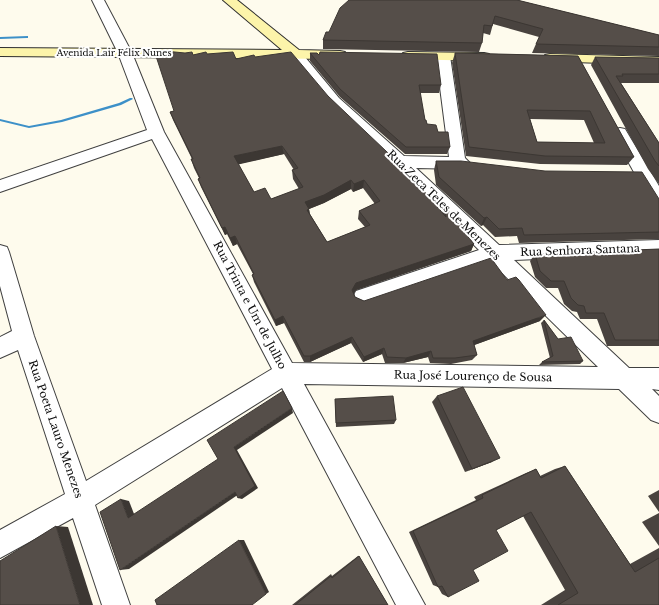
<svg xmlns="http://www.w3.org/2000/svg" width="659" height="605" viewBox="0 0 659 605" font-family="'Libre Baskerville',serif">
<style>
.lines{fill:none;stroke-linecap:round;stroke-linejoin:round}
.stream{fill:#3d90c8;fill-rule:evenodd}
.street-casing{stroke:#404040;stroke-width:2}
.secondary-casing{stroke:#2f2f2f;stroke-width:2}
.street{fill:#fff;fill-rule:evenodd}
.secondary{fill:#fcf4aa;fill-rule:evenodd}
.wall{fill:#49433f;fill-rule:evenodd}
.shaded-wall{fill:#3c3733}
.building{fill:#554e49;stroke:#3c3733;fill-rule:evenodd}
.labels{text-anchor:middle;stroke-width:4;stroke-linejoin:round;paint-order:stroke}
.far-street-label{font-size:9px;fill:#0d0d0d;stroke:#fff}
.street-label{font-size:11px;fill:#0d0d0d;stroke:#fff}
</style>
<rect width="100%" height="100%" fill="#fefbed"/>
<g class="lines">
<g class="stream">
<path d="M28,36V38H27L0,39V37Z"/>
<path d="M130,98H132L133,99L121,105L62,122L29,128L0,121V119L29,126L61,120L119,103Z"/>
</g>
<g class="street-casing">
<g id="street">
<path d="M92,0H104L132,53L164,132L292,363L598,367L491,262L363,306L356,303L353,297L356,291L479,250L394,166L329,104L288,54L290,51H300L339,98L404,156L449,157L436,56L438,53H448L450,56L465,158L470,163L468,167L462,169L416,168L499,245L659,240V254L514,260L629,368H659V390L652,389L659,396V423L651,420L619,389L304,384L425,605H396L282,388L95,505L130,605H102L73,518L0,558V530L65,494L18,350L0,358V337L12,331L0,286V245L7,247L9,252L34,336L86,481L272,369L152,139L0,192V180L147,130L118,53Z"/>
<path d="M620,128L625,129L659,186V207L653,206L612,133L615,129Z"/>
</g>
</g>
<g class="secondary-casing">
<g id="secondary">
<path d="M223,0H237L299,50L340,51L345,52L347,55L345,58L340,59L0,56V48L282,50Z"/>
<path d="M408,52L484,53L489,54L491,57L489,60L484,61L403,59L401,56L403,53Z"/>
<path d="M550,54L659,57V65L545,61L543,58L545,55Z"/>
</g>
</g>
<use href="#street" class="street"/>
<use href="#secondary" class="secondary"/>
</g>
<g class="wall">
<path d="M517,0L659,35V56L532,53L539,37L493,24L490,35L483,33L482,43L479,52L323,49V40L329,32Z"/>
<path d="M310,53L441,85L439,93H420L425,120L427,124L438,132L450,147L447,154H405L340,97L310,61Z"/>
<path d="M455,53L578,56L634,157L627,165L540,164L466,156L452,63ZM530,119L584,120L594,143L537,142Z"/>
<path d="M207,54L236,59L255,57L328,96L442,213L444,207L474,244L471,251L356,290L354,293L355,297L364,301L507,280L540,321L474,345L477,355L472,360L451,364L430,363L428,357L403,363H385L382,354L363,362L351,343L310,362H304L284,323L276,326L254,282L252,275L253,274L237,244L233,246L227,234L225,235L201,187L198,179L199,178L194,168L191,159H192L173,120L170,112L174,111L193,55ZM284,154L294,170H292L293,179L299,189L271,199L254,192L238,164ZM363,188L375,204L359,211L358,219L365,227L327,242L310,214L309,209L324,203L351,189L353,192Z"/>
<path d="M595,57L659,58V83H621L659,143V184L648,169L591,65Z"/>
<path d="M436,161L659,199V239L519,243L517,236L495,237L483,225L481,226L436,185L434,170Z"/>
<path d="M659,249V346H607L597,319H580L577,312L572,311L564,304L558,288H546L535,277L530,261L535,254Z"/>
<path d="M544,320L558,339L583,361L580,364L539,365L542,362L550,358L541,323Z"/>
<path d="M437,396L492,462L465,472L432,402Z"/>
<path d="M335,399L396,420L394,424L336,427Z"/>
<path d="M565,466L630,564L659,548V605H541L565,590L523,516L496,530L473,570L448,597L442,594L438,587L433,585L409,532L476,500L474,497L526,473L536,469L540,476L555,469Z"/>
<path d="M659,490V512L648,496Z"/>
<path d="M659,513V546L642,522Z"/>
<path d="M358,556H359L388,605H292L331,574L332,576Z"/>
</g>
<g class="shaded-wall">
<path d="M282,146L284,154L236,165L234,156Z"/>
<path d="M351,180V189L324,203L309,209L310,217L308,218L305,202Z"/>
<path d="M364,180L363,188L353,192L354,184Z"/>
<path d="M487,217L483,225L481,226L484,218Z"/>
<path d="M225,227L227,234L225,235L222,228Z"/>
<path d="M235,236L237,244L233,246L230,238Z"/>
<path d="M474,244L471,251L356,290L352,296V290L356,283Z"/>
<path d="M546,315L540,321L469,347L473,341Z"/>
<path d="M283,316L284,323L276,326L275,320Z"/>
<path d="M352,337L351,343L310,362V356Z"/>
<path d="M384,348L382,354L363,362L364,357Z"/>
<path d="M431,351L428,357L403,363L406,358Z"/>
<path d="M292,408L293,413L237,450L258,488L242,499L238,498L234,447Z"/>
<path d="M500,458L492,462L465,472L472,469Z"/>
<path d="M235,492L239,494L129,569L120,570Z"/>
<path d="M121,499L129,501L136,519L128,518Z"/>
<path d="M56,526L68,527L93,605H80Z"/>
<path d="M239,540H244L269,592L266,594Z"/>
</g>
<g class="building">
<path d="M349,0H517L659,35V47L536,44L543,29L495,16L492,26L484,25L482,43L323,40L326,32H329L340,8Z"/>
<path d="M154,50L185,53L192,52L193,55L206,52L207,54L233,52L236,59L254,55L255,57L291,52L328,96L406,170L446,217L444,207L464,226L461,228L474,244L356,283L352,290L355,297L364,301L491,258L507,280L516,277L519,280L546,315L473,341L477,355L455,358H433L431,351L406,358L387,357L384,348L364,357L352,337L310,356H304L283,316L275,320L252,275L254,274L235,236L230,238L225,227L222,228L198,179L200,178L191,159H193L170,112L174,111ZM282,146L298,168L292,170L303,187L271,199L265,188L254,192L234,156ZM351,180L354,184L364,180L380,201L359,211L370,225L327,242L307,210L309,209L305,202L324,195Z"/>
<path d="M320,52L437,54L441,85H419L425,120H426L427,124L436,125L438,132H448L450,147H406L340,89L310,53H317L319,55Z"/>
<path d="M455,53L578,56L634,157L545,156L469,147ZM527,110L590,111L605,143L537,142Z"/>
<path d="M595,57L659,58V74H622L623,76H616L659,143V166L655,161Z"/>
<path d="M436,161H461L545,171L642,172L659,199V232L524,235L522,228L499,229L487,217L484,218L439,177Z"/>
<path d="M659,249V340H615L604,313H586L584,306L578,305L571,298L564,281H551L540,271L535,254Z"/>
<path d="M544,320L558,339L571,337L583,361L542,362L553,356Z"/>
<path d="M463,387L500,458L472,469L437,396Z"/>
<path d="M283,391L292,408L234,447L255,486L238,498L235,492L120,570L100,512L121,499L128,518L218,459L207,440Z"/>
<path d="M393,396L396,420L336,423L335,399Z"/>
<path d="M565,466L635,572L659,558V605H558L578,593L531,512L496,530L508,551L473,570L479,581L448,597L442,586L438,587L413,531L483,498L482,495L536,469L541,478Z"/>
<path d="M56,526L80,605H0V561Z"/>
<path d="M239,540L266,594L252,605H157L155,600Z"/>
<path d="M359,556L388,605H295L331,576L332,578Z"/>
</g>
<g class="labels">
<g class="far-street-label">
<text x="114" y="56">Avenida Lair Félix Nunes</text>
</g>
<g class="street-label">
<text transform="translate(444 205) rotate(44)" y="4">Rua Zeca Teles de Menezes</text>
<text transform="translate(580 250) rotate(-2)" y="4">Rua Senhora Santana</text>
<text transform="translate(250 305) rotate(62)" y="4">Rua Trinta e Um de Julho</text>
<text transform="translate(473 376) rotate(1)" y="4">Rua José Lourenço de Sousa</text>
<text transform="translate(56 429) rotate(71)" y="4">Rua Poeta Lauro Menezes</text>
</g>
</g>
</svg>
